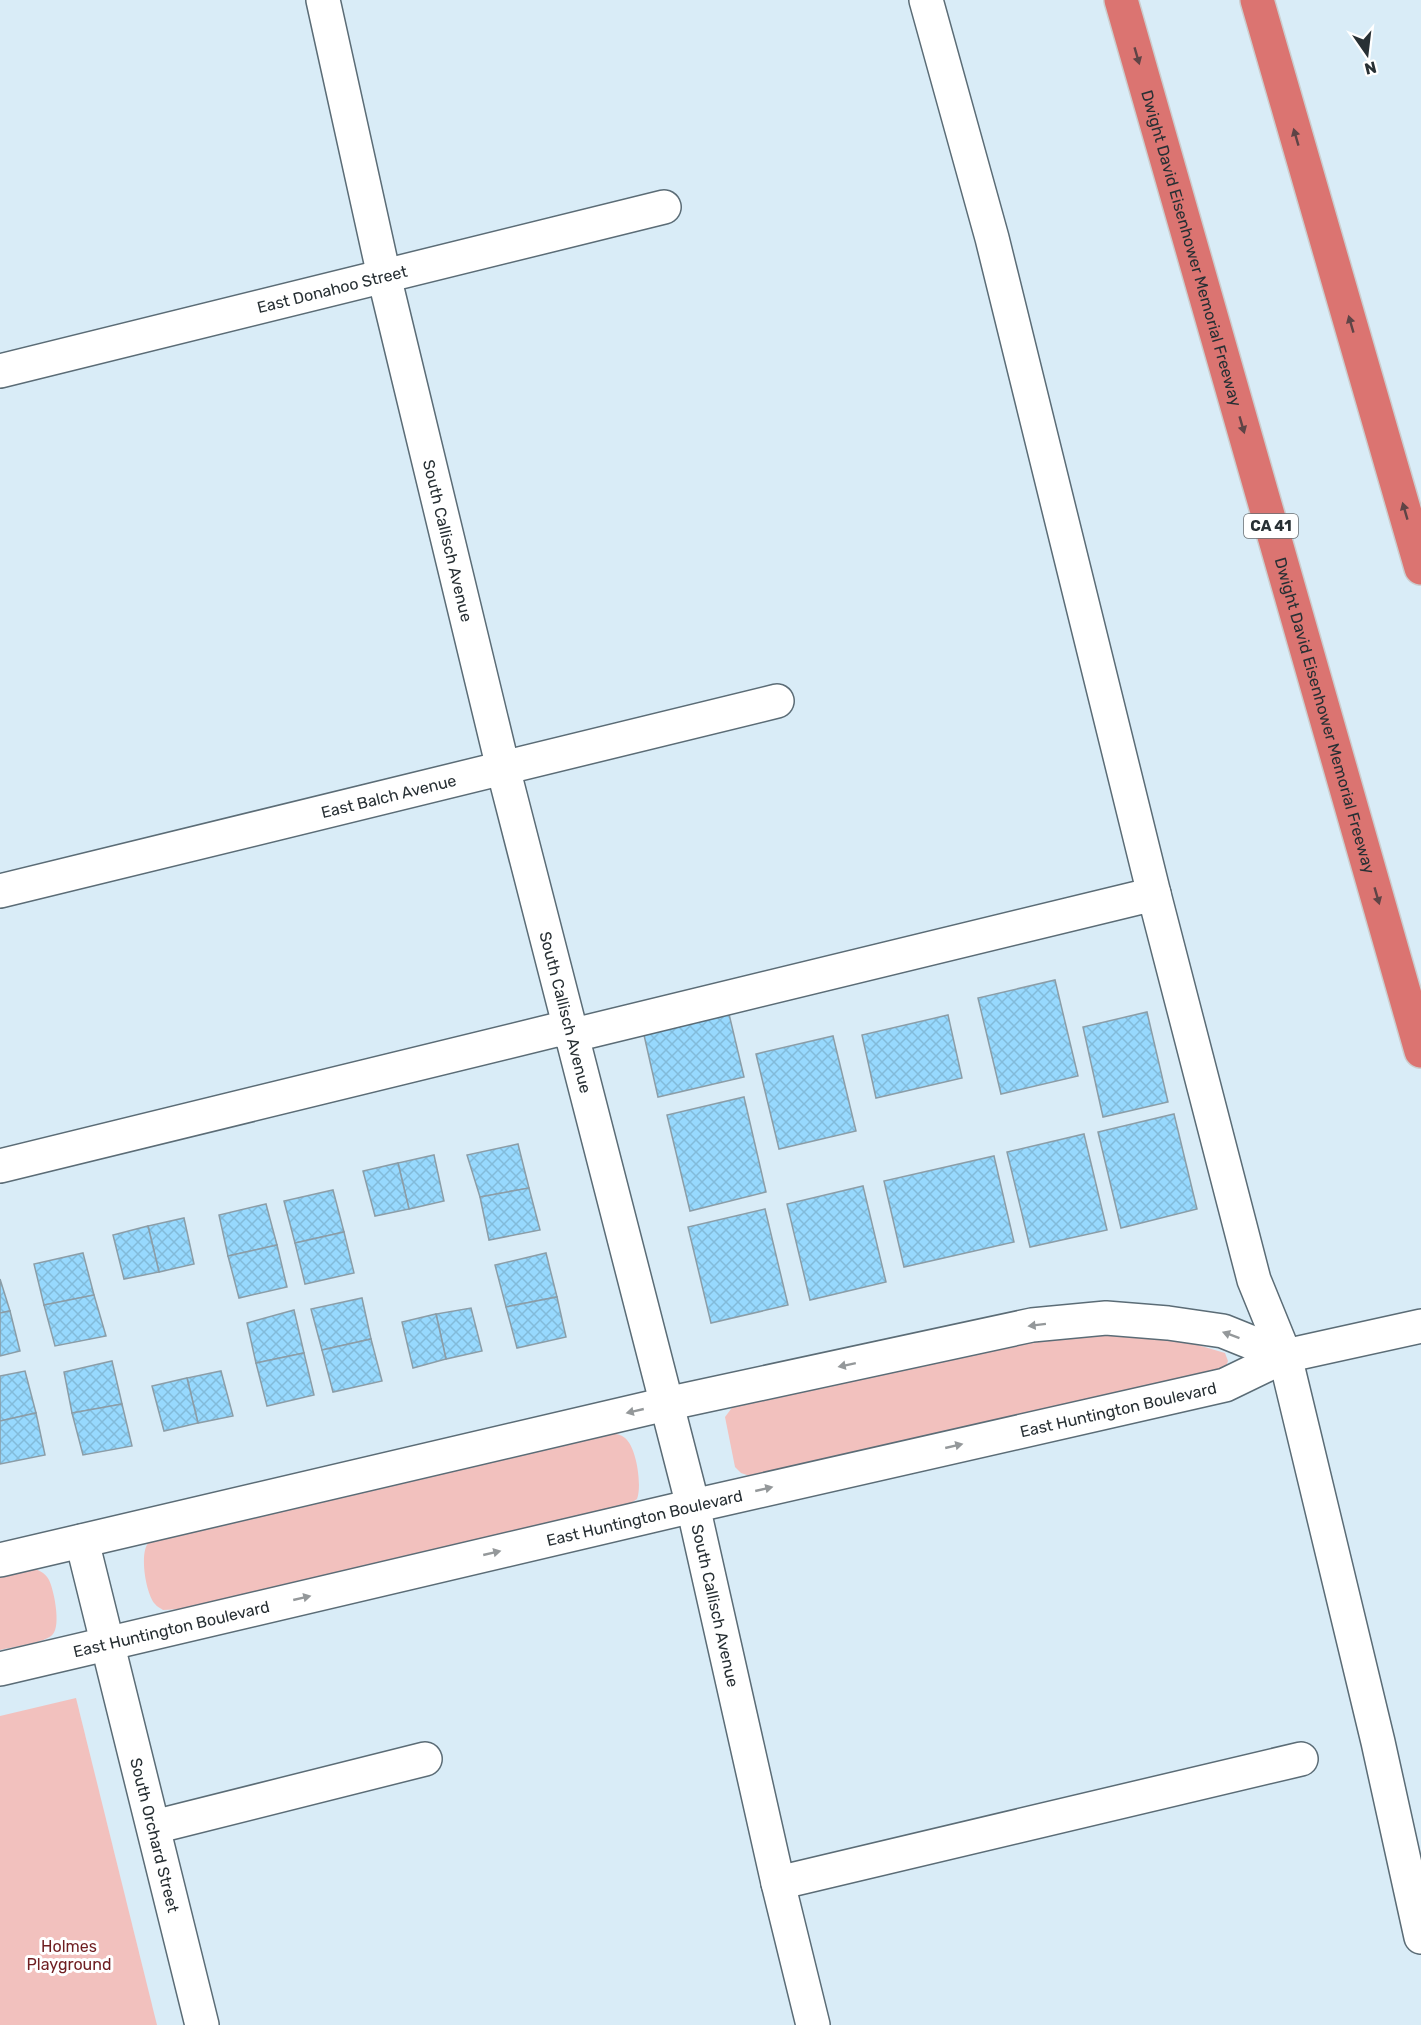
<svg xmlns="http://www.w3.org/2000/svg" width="1421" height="2025" viewBox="0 0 1421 2025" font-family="Rubik,sans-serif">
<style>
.green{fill:#f2c1be}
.building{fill:url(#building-cross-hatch);stroke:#8b9da7;stroke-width:1.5}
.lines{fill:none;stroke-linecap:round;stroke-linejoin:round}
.minor-casing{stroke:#5b6c76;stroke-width:36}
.highway-casing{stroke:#cbcdce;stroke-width:36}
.minor{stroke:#fff;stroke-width:33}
.highway{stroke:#db7471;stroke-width:33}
.oneway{fill:#5e4446}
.oneway2{fill:#94989a}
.labels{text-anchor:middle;stroke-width:6;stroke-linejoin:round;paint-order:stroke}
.shield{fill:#fff;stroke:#686e71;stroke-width:1.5}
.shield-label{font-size:15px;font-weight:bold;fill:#283034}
.street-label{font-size:16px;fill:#283034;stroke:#fff}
.park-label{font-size:16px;fill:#6f1e21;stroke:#fff}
</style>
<defs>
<pattern id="building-cross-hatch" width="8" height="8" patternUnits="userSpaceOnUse" patternTransform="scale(1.5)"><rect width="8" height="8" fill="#97d9fe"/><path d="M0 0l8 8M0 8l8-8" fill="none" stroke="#82bbda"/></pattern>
</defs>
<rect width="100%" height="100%" fill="#d9ecf7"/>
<g class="green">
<path d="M1105,1334L1184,1341L1225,1353L1228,1361L1226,1366L1220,1369L750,1476L741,1473L735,1467L725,1417L734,1405L1010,1342Z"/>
<path d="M610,1433C617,1434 623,1435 627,1440C637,1451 642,1486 637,1499L628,1505L180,1609L163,1610C161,1608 157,1607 155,1604C146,1595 138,1550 150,1541Z"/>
<path d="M30,1568C37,1569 45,1572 49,1580C54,1590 61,1625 53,1634C46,1643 12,1647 0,1650V1575Z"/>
<path d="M76,1698L157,2025H0V1716Z"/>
</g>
<g class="building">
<path d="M1055,980L1078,1076L1001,1094L978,998Z"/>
<path d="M1147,1012L1168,1102L1103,1117L1083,1027Z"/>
<path d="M729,1014L744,1077L658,1097L644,1035Z"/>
<path d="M948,1015L962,1078L876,1098L862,1035Z"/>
<path d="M833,1036L856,1131L779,1149L756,1054Z"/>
<path d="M744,1097L766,1192L690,1211L667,1115Z"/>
<path d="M1174,1114L1197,1209L1121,1228L1098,1132Z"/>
<path d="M1084,1134L1107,1230L1030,1247L1007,1152Z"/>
<path d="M518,1144L529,1188L480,1197L467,1155Z"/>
<path d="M434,1155L444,1201L409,1209L398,1163Z"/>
<path d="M994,1156L1014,1242L904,1267L884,1181Z"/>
<path d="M398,1163L409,1209L375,1216L363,1171Z"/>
<path d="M863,1186L886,1282L810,1300L787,1204Z"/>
<path d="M529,1188L540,1230L489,1240L480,1197Z"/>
<path d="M333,1190L344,1232L295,1243L284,1201Z"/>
<path d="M266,1204L277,1245L228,1256L219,1215Z"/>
<path d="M765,1209L788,1305L711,1323L688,1227Z"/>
<path d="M184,1218L194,1264L159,1272L148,1226Z"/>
<path d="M148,1226L159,1272L124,1279L113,1235Z"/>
<path d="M344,1232L354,1273L305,1284L295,1243Z"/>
<path d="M277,1245L287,1287L239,1298L228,1256Z"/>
<path d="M83,1253L94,1295L44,1305L34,1264Z"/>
<path d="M546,1253L557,1297L506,1307L495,1265Z"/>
<path d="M0,1279L10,1311L0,1313Z"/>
<path d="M94,1295L106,1336L55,1346L44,1305Z"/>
<path d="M557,1297L566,1337L517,1348L506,1307Z"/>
<path d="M362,1298L371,1339L322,1350L311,1309Z"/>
<path d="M471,1308L482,1351L446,1359L436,1314Z"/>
<path d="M294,1310L304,1353L256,1363L247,1323Z"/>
<path d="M10,1311L20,1351L0,1356V1313Z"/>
<path d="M436,1314L446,1359L413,1368L402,1322Z"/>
<path d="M371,1339L382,1381L333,1392L322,1350Z"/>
<path d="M304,1353L314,1395L267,1406L256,1363Z"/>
<path d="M112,1361L122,1404L72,1413L64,1372Z"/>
<path d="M25,1371L36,1413L0,1421V1376Z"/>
<path d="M221,1371L233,1416L198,1423L187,1378Z"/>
<path d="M187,1378L198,1423L164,1431L152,1386Z"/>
<path d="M122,1404L132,1446L83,1455L72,1413Z"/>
<path d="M36,1413L45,1455L0,1464V1421Z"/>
</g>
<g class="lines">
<g class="minor-casing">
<g id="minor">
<path id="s1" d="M323,0L384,276L503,768L693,1506L778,1883L813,2025"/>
<path d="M926,0L992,238L1154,894"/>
<path id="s2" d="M0,371L664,207"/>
<path id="s3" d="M0,891L777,701"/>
<path d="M570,1036L1154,894L1254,1280L1285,1356L1378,1742L1421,1937"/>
<path d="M0,1166L568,1027"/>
<path id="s4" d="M82,1541L202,2025"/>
<path d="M0,1560L666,1404L1032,1325L1106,1318L1168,1323L1223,1331L1285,1356"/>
<path id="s5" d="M0,1669L693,1506L1225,1385L1285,1356L1421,1326"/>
<path d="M154,1827L425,1759"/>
<path d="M778,1883L1301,1759"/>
</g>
</g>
<g class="highway-casing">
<g id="highway">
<path id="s6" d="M1121,0L1421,1051"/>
<path d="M1257,0L1421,568"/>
</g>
</g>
<use href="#minor" class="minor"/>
<use href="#highway" class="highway"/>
</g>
<defs><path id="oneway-solid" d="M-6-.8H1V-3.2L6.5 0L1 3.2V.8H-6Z" transform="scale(1.5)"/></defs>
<g class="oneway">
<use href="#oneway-solid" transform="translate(1137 56) rotate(74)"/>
<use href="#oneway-solid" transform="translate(1296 137) rotate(-106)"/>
<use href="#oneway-solid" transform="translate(1351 324) rotate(-106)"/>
<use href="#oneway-solid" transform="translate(1242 425) rotate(74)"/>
<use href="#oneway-solid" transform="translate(1405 511) rotate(-106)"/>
<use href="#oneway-solid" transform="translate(1377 896) rotate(74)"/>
</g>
<g class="oneway2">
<use href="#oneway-solid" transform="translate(1037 1325) rotate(173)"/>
<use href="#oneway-solid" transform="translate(1231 1335) rotate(-160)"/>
<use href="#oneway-solid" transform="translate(847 1365) rotate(168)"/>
<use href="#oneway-solid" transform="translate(635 1411) rotate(167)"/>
<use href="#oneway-solid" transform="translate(954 1446) rotate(-13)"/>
<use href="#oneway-solid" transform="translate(764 1489) rotate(-13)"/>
<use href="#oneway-solid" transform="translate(492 1553) rotate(-13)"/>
<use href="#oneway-solid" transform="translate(302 1598) rotate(-13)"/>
</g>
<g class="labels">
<rect class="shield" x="1244" y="514" width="54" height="24" rx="4.5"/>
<g class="shield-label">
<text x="1271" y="531">CA 41</text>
</g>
<g class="street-label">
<text dy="6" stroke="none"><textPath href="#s6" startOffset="258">Dwight David Eisenhower Memorial Freeway</textPath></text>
<text dy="6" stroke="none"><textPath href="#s2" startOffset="342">East Donahoo Street</textPath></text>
<text dy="6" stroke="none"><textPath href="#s1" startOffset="555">South Callisch Avenue</textPath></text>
<text dy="6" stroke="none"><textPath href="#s6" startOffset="744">Dwight David Eisenhower Memorial Freeway</textPath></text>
<text dy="6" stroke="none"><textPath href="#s3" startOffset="400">East Balch Avenue</textPath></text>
<text dy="6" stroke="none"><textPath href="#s1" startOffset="1041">South Callisch Avenue</textPath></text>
<text dy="6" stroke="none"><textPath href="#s5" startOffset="1148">East Huntington Boulevard</textPath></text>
<text dy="6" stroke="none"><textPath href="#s5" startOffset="662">East Huntington Boulevard</textPath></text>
<text dy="6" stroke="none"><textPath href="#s1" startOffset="1653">South Callisch Avenue</textPath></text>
<text dy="6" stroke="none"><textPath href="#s5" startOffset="176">East Huntington Boulevard</textPath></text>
<text dy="6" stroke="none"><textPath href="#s4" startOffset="303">South Orchard Street</textPath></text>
</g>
<g class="park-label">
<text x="69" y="1952">Holmes<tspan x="69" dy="18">Playground</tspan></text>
</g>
</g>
<g transform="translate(1367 54) rotate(166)" stroke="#ffffff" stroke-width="4.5" paint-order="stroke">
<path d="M0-4.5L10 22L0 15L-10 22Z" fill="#283034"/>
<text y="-9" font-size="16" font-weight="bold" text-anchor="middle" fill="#283034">N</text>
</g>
</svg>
